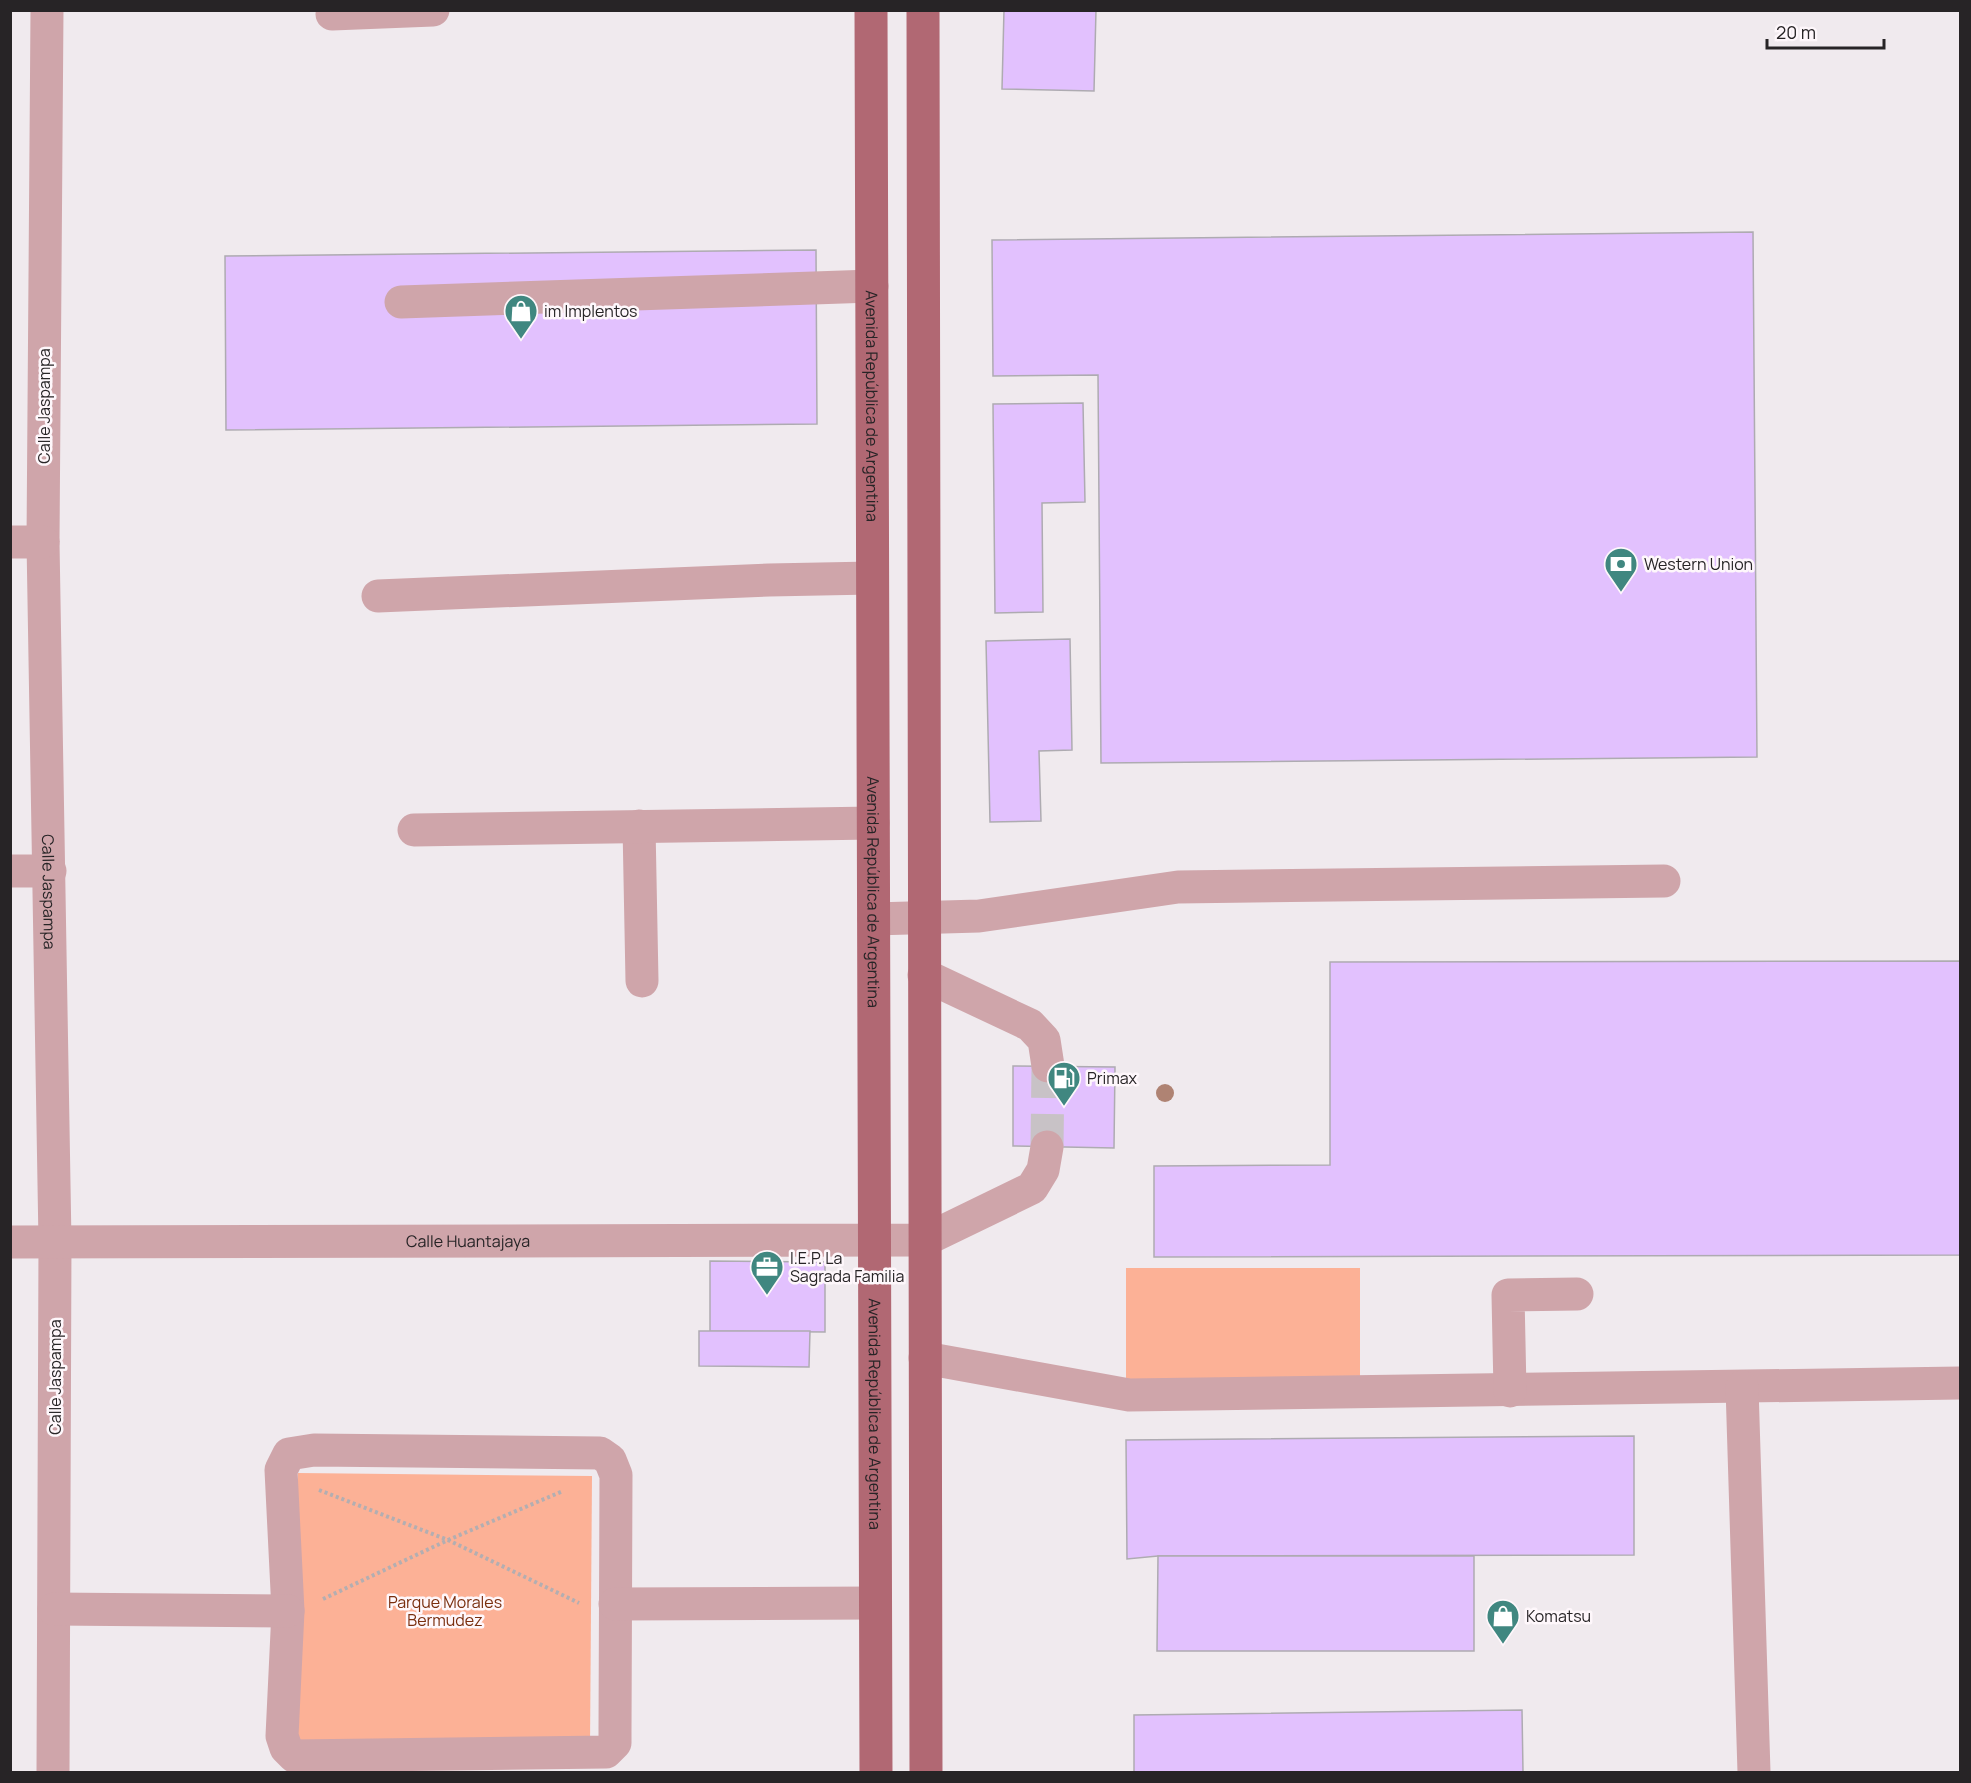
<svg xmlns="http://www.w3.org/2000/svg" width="1971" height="1783" viewBox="0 0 1971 1783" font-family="Manrope,sans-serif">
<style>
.green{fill:#fcb196}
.building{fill:#e2c1fe;stroke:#aeabb1;stroke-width:1.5}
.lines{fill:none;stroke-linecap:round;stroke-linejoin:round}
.minor-tunnel{stroke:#c8c2c6;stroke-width:33;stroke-dasharray:33 16;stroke-linecap:butt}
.path{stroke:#b3aeb1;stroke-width:4;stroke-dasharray:3 3;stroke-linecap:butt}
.minor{stroke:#cfa5aa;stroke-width:33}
.major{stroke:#b16873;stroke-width:33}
.tree{fill:#af8373}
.labels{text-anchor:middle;stroke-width:5;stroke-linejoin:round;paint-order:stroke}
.poi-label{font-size:16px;fill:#272426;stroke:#fef7fb;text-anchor:start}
.street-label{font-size:16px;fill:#272426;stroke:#fef7fb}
.park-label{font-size:16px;fill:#7a2f0f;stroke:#fef7fb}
</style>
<rect width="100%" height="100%" fill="#f0eaee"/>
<g class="green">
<path d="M1126,1268H1360V1383L1126,1382Z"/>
<path d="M298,1473L592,1476L590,1746L307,1749L297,1735Z"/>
</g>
<g class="building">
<path d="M1004,10H1096L1094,91L1002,89Z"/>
<path d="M1753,232L1757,757L1101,763L1098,375L993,376L992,240Z"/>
<path d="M816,250L817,424L226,430L225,256Z"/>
<path d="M1083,403L1085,502L1042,503L1043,612L995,613L993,404Z"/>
<path d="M1070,639L1072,750L1039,751L1041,821L990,822L986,641Z"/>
<path d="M1960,961V1255L1154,1257V1166L1330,1165V962Z"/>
<path d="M1013,1066L1115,1067L1114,1148L1013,1146Z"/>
<path d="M710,1261L825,1262V1332L710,1331Z"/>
<path d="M699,1331H810L809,1367L699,1366Z"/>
<path d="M1634,1436V1555L1158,1556L1127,1559L1126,1440Z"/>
<path d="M1158,1556H1474V1651H1157Z"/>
<path d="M1522,1710L1523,1772H1134V1715Z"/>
</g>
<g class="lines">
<path class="minor-tunnel" d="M1047,1147L1048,1066"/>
<g class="path">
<path d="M319,1490L448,1540L579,1603"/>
<path d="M323,1599L448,1540L563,1491"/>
</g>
<g class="minor">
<path id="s1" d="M47,10L43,542L55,1242L53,1772"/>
<path d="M332,14L433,10"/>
<path d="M401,302L872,286"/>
<path d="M10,542H43"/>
<path d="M378,596L769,580L872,578"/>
<path d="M639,826L642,981"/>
<path d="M414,830L873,823"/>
<path d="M10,871H50"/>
<path d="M874,919L979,916L1178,887L1664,881"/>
<path d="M924,975L1030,1025L1044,1040L1048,1066"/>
<path id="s2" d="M10,1242L925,1240L1032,1188L1043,1170L1047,1147"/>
<path d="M925,1358L1129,1395L1960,1383"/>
<path d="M1742,1387L1754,1772"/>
<path d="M1510,1391L1508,1295L1577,1294"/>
<path d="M314,1450L600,1453L610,1460L616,1475L615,1731V1743L606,1752L294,1756L286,1748L282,1736L288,1611L281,1470L289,1454Z"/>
<path d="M615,1604L875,1603"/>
<path d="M54,1609L288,1611"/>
</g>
<g class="major">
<path id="s3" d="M871,10L876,1772"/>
<path d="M923,10L926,1772"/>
</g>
</g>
<circle class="tree" cx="1165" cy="1093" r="9"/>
<defs>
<g id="shop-pin" transform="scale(1.725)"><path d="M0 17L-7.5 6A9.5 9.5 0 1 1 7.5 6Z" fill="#408780" stroke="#fef7fb"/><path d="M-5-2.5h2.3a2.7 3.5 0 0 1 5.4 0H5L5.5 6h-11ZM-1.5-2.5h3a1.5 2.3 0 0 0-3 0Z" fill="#fff"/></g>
<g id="bank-pin" transform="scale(1.725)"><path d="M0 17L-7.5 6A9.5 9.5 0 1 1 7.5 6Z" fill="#408780" stroke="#fef7fb"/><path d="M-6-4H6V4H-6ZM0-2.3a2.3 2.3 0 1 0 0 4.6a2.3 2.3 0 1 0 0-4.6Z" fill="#fff"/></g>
<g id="fuel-pin" transform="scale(1.725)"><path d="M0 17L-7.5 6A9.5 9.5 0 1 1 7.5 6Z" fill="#408780" stroke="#fef7fb"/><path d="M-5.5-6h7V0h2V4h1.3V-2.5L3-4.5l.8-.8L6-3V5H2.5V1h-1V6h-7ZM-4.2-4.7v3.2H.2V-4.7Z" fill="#fff"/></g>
<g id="office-pin" transform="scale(1.725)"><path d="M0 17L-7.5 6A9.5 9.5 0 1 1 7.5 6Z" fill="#408780" stroke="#fef7fb"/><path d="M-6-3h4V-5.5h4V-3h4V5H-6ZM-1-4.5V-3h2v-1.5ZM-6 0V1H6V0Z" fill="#fff"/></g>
</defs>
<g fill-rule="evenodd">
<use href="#shop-pin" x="521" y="311"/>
<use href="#bank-pin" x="1621" y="564"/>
<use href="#fuel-pin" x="1064" y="1078"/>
<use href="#office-pin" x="767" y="1267"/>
<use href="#shop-pin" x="1503" y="1616"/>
</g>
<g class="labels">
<g class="poi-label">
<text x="544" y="317">im Implentos</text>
<text x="1644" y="570">Western Union</text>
<text x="1087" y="1084">Primax</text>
<text x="790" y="1264">I.E.P. La<tspan x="790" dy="18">Sagrada Familia</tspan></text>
<text x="1526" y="1622">Komatsu</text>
</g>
<g class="street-label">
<text transform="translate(44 406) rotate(-90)" y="6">Calle Jaspampa</text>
<text dy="6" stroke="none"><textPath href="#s3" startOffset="396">Avenida República de Argentina</textPath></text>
<text dy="6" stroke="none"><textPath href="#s1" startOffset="882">Calle Jaspampa</textPath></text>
<text dy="6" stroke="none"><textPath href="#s3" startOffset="882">Avenida República de Argentina</textPath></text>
<text dy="6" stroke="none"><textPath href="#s2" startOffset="458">Calle Huantajaya</textPath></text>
<text transform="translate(55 1377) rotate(-90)" y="6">Calle Jaspampa</text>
<text dy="6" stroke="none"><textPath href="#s3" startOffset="1404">Avenida República de Argentina</textPath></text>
</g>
<g class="park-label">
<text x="445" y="1608">Parque Morales<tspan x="445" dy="18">Bermudez</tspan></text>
</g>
</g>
<rect width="1971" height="1783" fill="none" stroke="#272426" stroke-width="24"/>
<path d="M1767 39v9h117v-9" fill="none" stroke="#272426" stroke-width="3"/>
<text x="1776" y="39" font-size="18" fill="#272426" stroke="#fef7fb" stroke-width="4.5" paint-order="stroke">20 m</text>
</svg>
